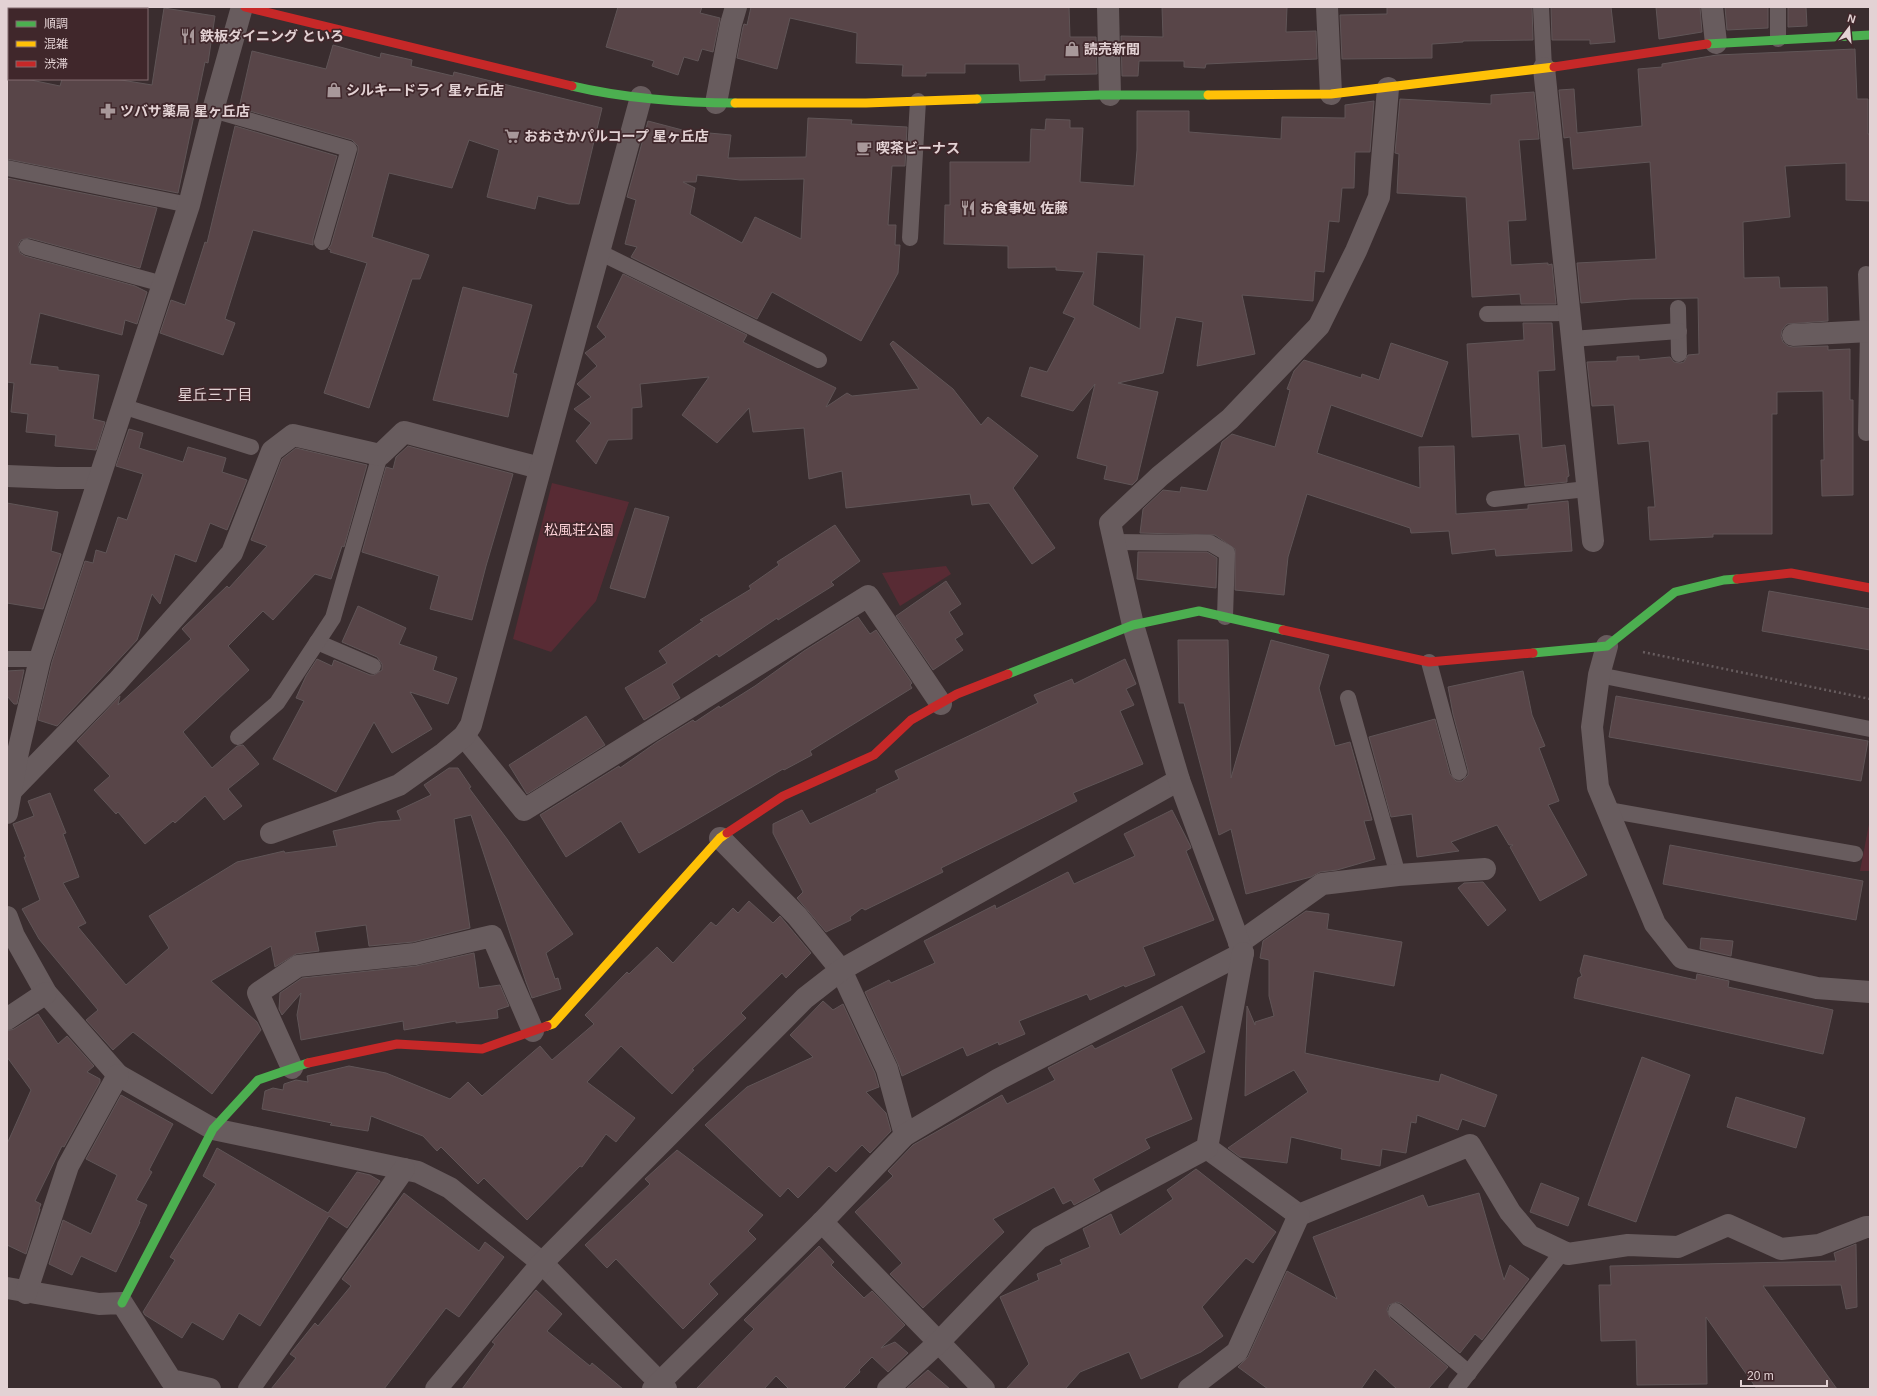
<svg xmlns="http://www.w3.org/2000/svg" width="1877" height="1396" viewBox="0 0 1877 1396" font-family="Arial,'Noto Sans JP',sans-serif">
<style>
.green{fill:#582b34}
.building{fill:#584548;stroke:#605557;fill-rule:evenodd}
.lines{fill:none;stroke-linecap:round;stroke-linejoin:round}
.path{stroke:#685d5f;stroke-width:2.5;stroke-dasharray:2 3;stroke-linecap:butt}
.lane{stroke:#685c5e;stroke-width:16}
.street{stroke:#685c5e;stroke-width:22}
.fast{stroke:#4caf50;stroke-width:9}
.slow{stroke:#ffc107;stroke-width:9}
.jam{stroke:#c62828;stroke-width:9}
.labels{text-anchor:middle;stroke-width:3.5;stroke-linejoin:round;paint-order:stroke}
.poi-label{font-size:14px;font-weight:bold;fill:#e3d2d4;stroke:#40272b;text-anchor:start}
.park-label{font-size:14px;fill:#fed3d9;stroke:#40272b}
.neighbourhood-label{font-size:15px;fill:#e3d2d4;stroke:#40272b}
</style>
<rect width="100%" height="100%" fill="#3a2d2f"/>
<g class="green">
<path d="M552,483L629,502L596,601L551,652L513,639Z"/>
<path d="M946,566L951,574L900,606L882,573Z"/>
<path d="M1870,819V871H1860Z"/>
</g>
<g class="building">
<path d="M618,7H702L700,13L720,18L713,52L702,49L698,61L684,57L678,75L652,66L654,61L606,47Z"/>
<path d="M751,7H1069L1070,37H1096L1097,74L1045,75V80L1020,81L1019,64H965V73H926V76H902L903,65L856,63L857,33L790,18L777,69L737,58L743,27L744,24L747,25Z"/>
<path d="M1162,7H1287L1286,32L1316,31L1317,59L1206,64L1205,68L1184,67V61H1139L1138,76H1122L1121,36L1163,37Z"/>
<path d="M1387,7H1532L1533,40L1463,41V42L1432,44V58L1342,59L1340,15L1387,14Z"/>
<path d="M1551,7H1611L1615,42L1590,44V40H1552Z"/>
<path d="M1656,7H1700L1702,32L1659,39Z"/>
<path d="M1725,7H1768V28L1727,30Z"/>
<path d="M1788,7H1806L1807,26L1788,27Z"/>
<path d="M164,8L215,16L208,63L205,62L178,193L7,159V75L9,76V79H26L60,86L62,79H115L152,85Z"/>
<path d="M333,45L380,58L381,53L412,60L411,66L453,76L454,72L602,108L579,204H569L538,196L535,209L487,197L499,150L469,140L452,188L389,173L372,237L429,255L420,279H412L369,408L324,393L367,263L330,252L331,250L328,249L331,245L358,152V146L352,140L239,108L252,51L326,69Z"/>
<path d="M1855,49L1857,99H1868V134H1870V201L1846,200V163L1785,166L1790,217L1743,222L1744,278L1779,277L1780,288L1827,287L1828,321L1787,324L1782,330L1781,336L1783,342L1788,346L1793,347L1828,346V350L1850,349V400H1853V495L1822,496L1821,460H1824L1823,391L1777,392V414H1772V534H1713V537L1650,540L1648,507H1655L1649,441L1618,444L1614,405L1592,406L1587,362L1617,361V357L1639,356V360L1670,357L1674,362L1680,363L1684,362L1688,355L1699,354L1698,298L1631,299L1581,303L1577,263L1656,259L1650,162L1573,169L1570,137L1564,138L1559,90L1574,89L1577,133L1642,126L1638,69L1662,67V64L1717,55Z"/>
<path d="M1534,92L1539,139L1519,140L1526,220L1508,221L1511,265L1548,263V265L1552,264L1556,304H1521L1520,294L1472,297L1466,197L1397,193L1399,154L1395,153L1400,99L1491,104V95Z"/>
<path d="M1374,101L1370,152H1355L1354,188H1342L1339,222L1329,221L1324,272L1315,271L1313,301L1242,295L1255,354L1197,366L1203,322L1176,317L1163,373L1118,383L1158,392L1137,480L1132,485L1104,479L1107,466L1077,458L1095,384L1073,411L1021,396L1030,367L1047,372L1075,318L1063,313L1084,272L1056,270V267L1008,268V246L944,244L945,205H950V162H1030L1031,129L1045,130L1046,119L1070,120V128H1083L1080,182L1134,186L1137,150V111H1189V132L1281,139L1282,117L1345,118V105ZM1097,252L1144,255L1140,329L1093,305Z"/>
<path d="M808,118L852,120L851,124L907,127L905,166H892L888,225H896L895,245H900L898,273L861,341L772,292L757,319L631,257L637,247L625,244L636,200L627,197L648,121L709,137V133L731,135L728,158L806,157ZM697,175L740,180L804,179L801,239L755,217L742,243L690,214L695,188L683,182H696Z"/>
<path d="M235,126L337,156L313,239V245L253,230L225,319L235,323L223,355L160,333L171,300L185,305L205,242L207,243Z"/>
<path d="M7,178L157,208L140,268L29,238L21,240L18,245L20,253L25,256L135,286L147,292L137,324L125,320L122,335L40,313L30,364L58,367V370L99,375L93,419L105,422L96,450L55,446L56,435L26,432L28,414L11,412L14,383L7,382Z"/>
<path d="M623,274L747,335L743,342L836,388L826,407L847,393L852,396L919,389L890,344L893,341L953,389L981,425L988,417L1038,456L1013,488L1055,548L1032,564L989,503L972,505L970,494L846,508L842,471L809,479L804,428L753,432L749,408L717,443L682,415L709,377L640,384L642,407L632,408V439L608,440L596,464L576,441L591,423L574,409L591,397L577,384L597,366L585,353L606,337L597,327Z"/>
<path d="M463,287L532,305L513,373L517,374L508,417L433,400Z"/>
<path d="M1523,323H1552L1555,370L1538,371L1542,448L1565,445L1569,476L1567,477V482L1525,486L1519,434L1472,437L1467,344L1524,340Z"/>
<path d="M1391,343L1448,362L1422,437L1331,405L1317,453L1420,488L1419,447L1454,446L1456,514L1528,509V505L1568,501L1572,551L1496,556L1495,549L1452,554L1449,531L1411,533L1410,528L1307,494L1288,557L1284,595L1235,590V549L1215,535L1140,533L1143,509L1163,490L1180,492L1181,487L1207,491L1222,442L1232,434L1275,447L1290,390L1287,389L1294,371L1304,360L1361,378L1362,374L1379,380Z"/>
<path d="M129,429L143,433L139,448L183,462L188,447L226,458L222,472L247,480L227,530L210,523L196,562L175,554L160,604L152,594L137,640L57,726L38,720L52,662L85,561L93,563L96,550L106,553L118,517L127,520L143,474L116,466Z"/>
<path d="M408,446L513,474L486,566L472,620L430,609L439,576L362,552L386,467L393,469L396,457Z"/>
<path d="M296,448L367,465L344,547L342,546L331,579L315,574L273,620L263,611L228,646L249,670L183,732L212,768L237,746L243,745L259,764L228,789L242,806L224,820L205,796L175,823L173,821L145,844L118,812L116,814L94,790L110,776L77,741L120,696L118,705L191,639L182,629L227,586L229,588L267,546L251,540L282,459Z"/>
<path d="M7,503L58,512L51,551L61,554L43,609L7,603Z"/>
<path d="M635,508L669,517L645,598L610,588Z"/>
<path d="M835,525L860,561L831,582L834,585L778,620L777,618L719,657L717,654L672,684L680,698L644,720L625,688L667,663L659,651L703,621L700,620L751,589L749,586L779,565L777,562Z"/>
<path d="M1138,552H1207L1217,558L1216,588L1137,579Z"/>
<path d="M946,581L961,604L949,612L963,634L955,639L963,650L933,670L896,616Z"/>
<path d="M1769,591L1870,609V650L1762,631Z"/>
<path d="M358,606L406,628L399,644L437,657L433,670L457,678L448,704L410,692L432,729L392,753L374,722L336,792L273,759L304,701L296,698L306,676L317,659L332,666L334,660L370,675H374L382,670V664L377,657L342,642Z"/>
<path d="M858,617L870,634L876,630L912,683L910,685L912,688L810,751L812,755L784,770L783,769L639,853L621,821L566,857L540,815L619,766L620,768L657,742L693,720L695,722L719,706L720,708L755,686L804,651Z"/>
<path d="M1178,640H1228L1231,778L1271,640L1329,655L1319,688L1335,746L1350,742L1372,820L1364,821L1375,859L1337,870L1320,872L1311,877L1246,894L1231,829L1219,835L1184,703H1179Z"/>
<path d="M1125,659L1136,684L1126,689L1134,705L1120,711L1143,764L1073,793L1077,801L941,868L943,872L865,910L862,908L850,917L851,920L826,932L797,898L803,892L773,833V824L802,810L810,824L877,792L876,790L899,779L895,771L1038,703L1034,695L1072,679L1074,684Z"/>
<path d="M24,670L17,704H14L7,696V671Z"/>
<path d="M1523,671L1532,715L1545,746L1539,748L1559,801L1548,805L1587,875L1540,901L1510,847L1513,845H1509L1497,825L1451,842L1459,851L1417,857L1412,814L1391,817L1369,737L1435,719L1450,774L1456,781H1462L1468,775V770L1453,714L1448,687Z"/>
<path d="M1616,696L1868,741L1861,781L1609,737Z"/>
<path d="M586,716L605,745L527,794L509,765Z"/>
<path d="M449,768H458L471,787L469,788L507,839L573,934L546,953L555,979L558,978L561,989L532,998L526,982L471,815L454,819L470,928L413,942L369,946L366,925L315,932L319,951L296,954L275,967L271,946L211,981L257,1022L261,1030L212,1094L133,1032L113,1050L86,1020L98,1010L39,939L22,909L40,900L24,857H26L13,824L34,816L28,801L50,793L66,833L63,834L79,877L63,883L86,923L78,927L126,985L169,948L149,916L237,862L284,851L285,853L337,846L333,831L377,822L401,820L397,811L431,795L424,785Z"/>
<path d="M1172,810L1190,845L1191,848L1186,851L1214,920L1143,947L1155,975L1125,987L1124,985L1090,1000L1087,994L1019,1021L1025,1034L999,1045L998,1042L967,1056L963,1047L902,1076L898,1064L865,992L889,980L891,983L935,963L924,941L995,905L996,909L1068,872L1074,884L1135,856L1124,834Z"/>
<path d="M1670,845L1863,881L1856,920L1663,884Z"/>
<path d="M1483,882L1506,910L1488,926L1458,888L1464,883Z"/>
<path d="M749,901L773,923L780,916L811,953L786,978L782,973L741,1013L746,1018L692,1069L694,1070L672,1094L621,1046L587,1082L635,1118L616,1142L606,1134L582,1167L580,1166L527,1220L484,1178L478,1184L441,1147L437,1151L423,1136L371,1116L368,1131L330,1125L332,1123L262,1109L265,1091L273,1088L283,1090L284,1084L296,1080L308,1082L307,1076L349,1066L386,1073L450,1099L468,1082L482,1096L540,1046L552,1060L594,1024L585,1015L627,972L629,974L657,947L673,963L711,922L716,926L733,908L738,913Z"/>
<path d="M1306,911L1329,914L1327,929L1402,942L1394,986L1314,971L1305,1053L1439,1082L1441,1074L1497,1095L1485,1127L1462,1119L1458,1130L1417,1115L1416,1123L1411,1122L1406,1153L1382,1149L1380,1166L1341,1159L1342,1149L1291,1137L1287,1163L1240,1157L1228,1148L1308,1092L1294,1070L1245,1096L1247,1006L1255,1025V1022L1274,1016L1269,996V960L1260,958L1263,941Z"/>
<path d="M1701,938L1733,941L1731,956L1700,949Z"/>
<path d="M474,953L479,988L500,985L509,1006L497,1010L498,1018L456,1023V1021L404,1030L403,1021L301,1040L297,1015L301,993L282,1015L279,1009L280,993L302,978L416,966Z"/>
<path d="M1584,955L1696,980L1697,974L1729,981L1728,987L1833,1010L1823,1054L1574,998L1578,978L1582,976L1580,971Z"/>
<path d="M823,1001L833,1010L843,1004L875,1073L879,1087L866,1092L886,1113L891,1131L870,1153L862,1145L836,1172L829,1166L798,1198L788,1188L780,1197L705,1125L747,1087L813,1057L790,1035Z"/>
<path d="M1182,1006L1205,1052L1171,1069L1192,1119L1145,1139L1150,1148L1093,1179L1100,1191L1074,1205L1071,1200L1063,1204L1054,1187L993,1219L1004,1232L923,1308L890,1274L902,1263L855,1212L893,1176L888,1171L913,1145L975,1110L1002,1095L1007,1104L1055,1080L1048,1068L1092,1045L1095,1049Z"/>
<path d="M38,1014L58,1044L67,1036L94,1066L87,1072L100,1079V1082L64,1147L62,1146L35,1201L41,1204L39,1209H40L26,1254L7,1245V1144L31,1090L7,1057V1031L14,1029Z"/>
<path d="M1642,1057L1690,1075L1636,1222L1588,1205Z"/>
<path d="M121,1095L173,1124L149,1170L152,1172L136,1200L147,1205L139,1222H140L116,1272L81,1256L72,1275L49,1264L63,1220L91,1234L117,1175L86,1159Z"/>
<path d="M1736,1097L1805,1118L1796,1148L1727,1127Z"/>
<path d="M217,1148L328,1213L357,1172L370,1175L380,1181L347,1228L329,1216L260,1326L239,1313L223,1340L192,1322L182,1338L145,1315L143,1312L175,1260L170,1257L216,1184L203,1176Z"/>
<path d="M677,1150L763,1215L748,1231L756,1239L709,1284L718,1294L683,1329L616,1259L607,1268L585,1245L650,1184L645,1179Z"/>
<path d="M1196,1169L1276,1232L1253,1263L1246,1258L1202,1307L1223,1336L1201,1352L1141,1379L1129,1352L1080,1372L1065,1389H1006L1029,1364L1000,1297L1039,1280L1037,1274L1062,1264L1060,1260L1090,1247L1083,1229L1111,1214L1120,1235L1173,1199L1167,1190Z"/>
<path d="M1541,1183L1579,1198L1568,1226L1530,1212Z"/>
<path d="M404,1193L479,1251L485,1242L504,1257L459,1317L446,1308L384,1389H271L296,1358L290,1354L315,1323L318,1326L351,1286L342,1279Z"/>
<path d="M1479,1193L1504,1280L1510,1265L1529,1279L1482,1340L1475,1334L1460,1353L1402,1304L1397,1302L1389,1305L1387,1310L1390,1318L1448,1367L1428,1389H1397L1375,1369L1361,1389H1268L1238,1367L1248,1357L1287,1271L1337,1299L1313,1237L1423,1195L1428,1207Z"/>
<path d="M1856,1244L1857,1307L1846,1309L1841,1285L1763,1286L1837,1389H1757L1706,1317L1707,1384L1637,1385L1636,1340L1601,1341L1599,1285H1611L1610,1266L1836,1261L1834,1253Z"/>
<path d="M819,1246L834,1262L831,1265L864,1298L872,1291L905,1325L881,1348L895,1342L908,1353L888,1372L872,1357L859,1370L860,1372L843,1389H789L776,1376L764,1389H696L754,1329L744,1320Z"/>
<path d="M536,1290L562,1314L547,1331L590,1366L592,1363L623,1389H462L495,1344L492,1342Z"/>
<path d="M928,1370L950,1389H906Z"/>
</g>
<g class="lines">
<path class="path" d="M1643,652L1870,699"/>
<g class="lane">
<path d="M1541,7L1544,68"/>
<path d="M1778,7V39"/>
<path d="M213,110L349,149L322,242"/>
<path d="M7,168L189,205"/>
<path d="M910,238L918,101"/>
<path d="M27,247L163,284"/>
<path d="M599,252L819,360"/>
<path d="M1678,308L1679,354"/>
<path d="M1487,314L1569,313"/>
<path d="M1572,339L1679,331"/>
<path d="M122,406L251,447"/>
<path d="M1866,433L1868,331L1866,274"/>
<path d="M1494,499L1587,489"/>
<path d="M1114,542L1210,543L1227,553L1225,617"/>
<path d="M317,642L373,666"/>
<path d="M7,659H40"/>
<path d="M1429,662L1459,772"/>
<path d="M1599,675L1870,729"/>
<path d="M1348,698L1398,875"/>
<path d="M238,737L277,703L333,618L380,455"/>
<path d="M1608,810L1855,854"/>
<path d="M1396,1311L1469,1373"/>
<path d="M1456,1389L1563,1251"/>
</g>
<g class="street">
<path d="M1108,7L1110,95"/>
<path d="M1327,7L1331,94"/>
<path d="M1712,7L1716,43"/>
<path d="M1544,68L1593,541"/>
<path d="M716,103L731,24L736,7"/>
<path d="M1793,335L1870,331"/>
<path d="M7,476L57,478H99"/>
<path d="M1607,646L1599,675L1592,727L1598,787L1655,924L1682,958L1817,988L1870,992"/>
<path d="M464,736L524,810L868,596L941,704"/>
<path d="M10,792L117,682L232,553L272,451L293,435L380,455L404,432L540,468"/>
<path d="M7,813L18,752L40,659L189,205L213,110L242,7"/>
<path d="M271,833L332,811L399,785L444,753L464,736L471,725L641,97"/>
<path d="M720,838L797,916L841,970L887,1069L905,1135"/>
<path d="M7,917L14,936L46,993L118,1075L213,1129L404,1169L418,1172L450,1188L542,1263L666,1389"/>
<path d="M1239,943L1322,884L1398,875L1485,869"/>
<path d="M7,1019L46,993"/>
<path d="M292,1068L258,993L298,966L415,954L492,936L533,1031"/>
<path d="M1207,1148L1299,1215L1470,1145L1510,1212L1530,1236L1568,1254L1628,1245L1678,1247L1728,1225L1781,1249L1819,1245L1866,1227H1870"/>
<path d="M822,1222L984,1389"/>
<path d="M7,1288L99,1304L122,1303L171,1380L210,1389"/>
<path d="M26,1293L68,1166L118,1075"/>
<path d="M249,1389L404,1169"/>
<path d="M436,1389L542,1263L805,998L841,970L1179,780"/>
<path d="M653,1389L822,1222L905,1135L999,1079L1243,953L1179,780L1133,625L1110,523L1160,476L1230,419L1319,326L1356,251L1379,197L1388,88"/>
<path d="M888,1389L939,1342L1039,1238L1207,1148L1243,953"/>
<path d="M1189,1389L1237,1352L1299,1215"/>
</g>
<g class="fast">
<path d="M1707,44L1870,35"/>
<path d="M572,86C622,98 684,103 735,103"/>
<path d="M977,99L1100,95H1208"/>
<path d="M1533,653L1607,646L1675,592L1724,580L1737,579"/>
<path d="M1008,674L1133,625L1199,611L1283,630"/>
<path d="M122,1303L213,1129L258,1080L308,1063"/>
</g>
<g class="slow">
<path d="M1208,95L1331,94L1554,67"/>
<path d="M735,103H866L977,99"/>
<path d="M547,1026L553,1024L720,838L727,833"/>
</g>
<g class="jam">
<path d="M245,7L572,86"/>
<path d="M1554,67L1707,44"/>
<path d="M1737,579L1791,573L1870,588"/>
<path d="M1283,630L1429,662L1533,653"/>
<path d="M727,833L783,796L874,755L911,720L957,694L1008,674"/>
<path d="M308,1063L397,1044L482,1049L547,1026"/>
</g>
</g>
<defs>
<g id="restaurant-bare" transform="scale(1.2)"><path d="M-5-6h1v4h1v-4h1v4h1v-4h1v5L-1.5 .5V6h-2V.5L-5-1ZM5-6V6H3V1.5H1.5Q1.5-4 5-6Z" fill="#a8989a" stroke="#40272b" stroke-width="2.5" paint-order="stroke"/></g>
<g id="shop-bare" transform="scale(1.2)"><path d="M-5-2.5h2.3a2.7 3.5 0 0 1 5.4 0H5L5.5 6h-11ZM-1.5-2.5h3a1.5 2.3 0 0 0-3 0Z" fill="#a8989a" stroke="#40272b" stroke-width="2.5" paint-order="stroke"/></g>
<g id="pharmacy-bare" transform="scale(1.2)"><path d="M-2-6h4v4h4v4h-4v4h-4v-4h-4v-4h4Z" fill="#a8989a" stroke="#40272b" stroke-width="2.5" paint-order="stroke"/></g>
<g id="supermarket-bare" transform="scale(1.2)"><path d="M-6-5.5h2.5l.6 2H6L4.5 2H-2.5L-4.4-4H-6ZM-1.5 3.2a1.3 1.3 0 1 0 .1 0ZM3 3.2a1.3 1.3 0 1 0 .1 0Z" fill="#a8989a" stroke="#40272b" stroke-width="2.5" paint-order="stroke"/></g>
<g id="cafe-bare" transform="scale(1.2)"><path d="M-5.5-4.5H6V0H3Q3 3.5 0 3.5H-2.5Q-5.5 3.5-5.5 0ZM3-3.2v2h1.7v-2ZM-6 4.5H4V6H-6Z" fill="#a8989a" stroke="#40272b" stroke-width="2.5" paint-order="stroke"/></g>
</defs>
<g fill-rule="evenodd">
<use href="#restaurant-bare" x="188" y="36"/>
<use href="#shop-bare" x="1072" y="49"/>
<use href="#shop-bare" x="334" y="90"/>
<use href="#pharmacy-bare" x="108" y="111"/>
<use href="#supermarket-bare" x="512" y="136"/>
<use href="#cafe-bare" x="864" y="148"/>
<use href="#restaurant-bare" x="968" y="208"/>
</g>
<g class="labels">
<g class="poi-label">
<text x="200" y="41">鉄板ダイニング といろ</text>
<text x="1084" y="54">読売新聞</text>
<text x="346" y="95">シルキードライ 星ヶ丘店</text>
<text x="120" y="116">ツバサ薬局 星ヶ丘店</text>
<text x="524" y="141">おおさかパルコープ 星ヶ丘店</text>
<text x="876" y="153">喫茶ビーナス</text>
<text x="980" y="213">お食事処 佐藤</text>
</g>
<g class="park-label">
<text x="579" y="535">松風荘公園</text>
</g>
<g class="neighbourhood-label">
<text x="215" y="400">星丘三丁目</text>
</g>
</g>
<rect width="1877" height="1396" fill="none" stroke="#e3d2d4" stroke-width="16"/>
<rect x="8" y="8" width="140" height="72" fill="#40272b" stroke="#816b6f"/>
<rect x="16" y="21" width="20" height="6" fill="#4caf50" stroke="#816b6f"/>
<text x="44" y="28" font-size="12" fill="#e3d2d4">順調</text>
<rect x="16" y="41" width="20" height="6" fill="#ffc107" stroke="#816b6f"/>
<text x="44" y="48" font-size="12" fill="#e3d2d4">混雑</text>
<rect x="16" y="61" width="20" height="6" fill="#c62828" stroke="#816b6f"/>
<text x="44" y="68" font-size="12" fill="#e3d2d4">渋滞</text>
<g transform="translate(1849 28) rotate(16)" stroke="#40272b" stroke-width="3" paint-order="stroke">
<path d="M0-3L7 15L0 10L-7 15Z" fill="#e3d2d4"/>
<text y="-6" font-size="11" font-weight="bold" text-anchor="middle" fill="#e3d2d4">N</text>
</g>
<path d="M1741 1380v6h86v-6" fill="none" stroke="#e3d2d4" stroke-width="2"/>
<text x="1747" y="1380" font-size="12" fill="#e3d2d4" stroke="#40272b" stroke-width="3" paint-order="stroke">20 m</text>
</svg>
